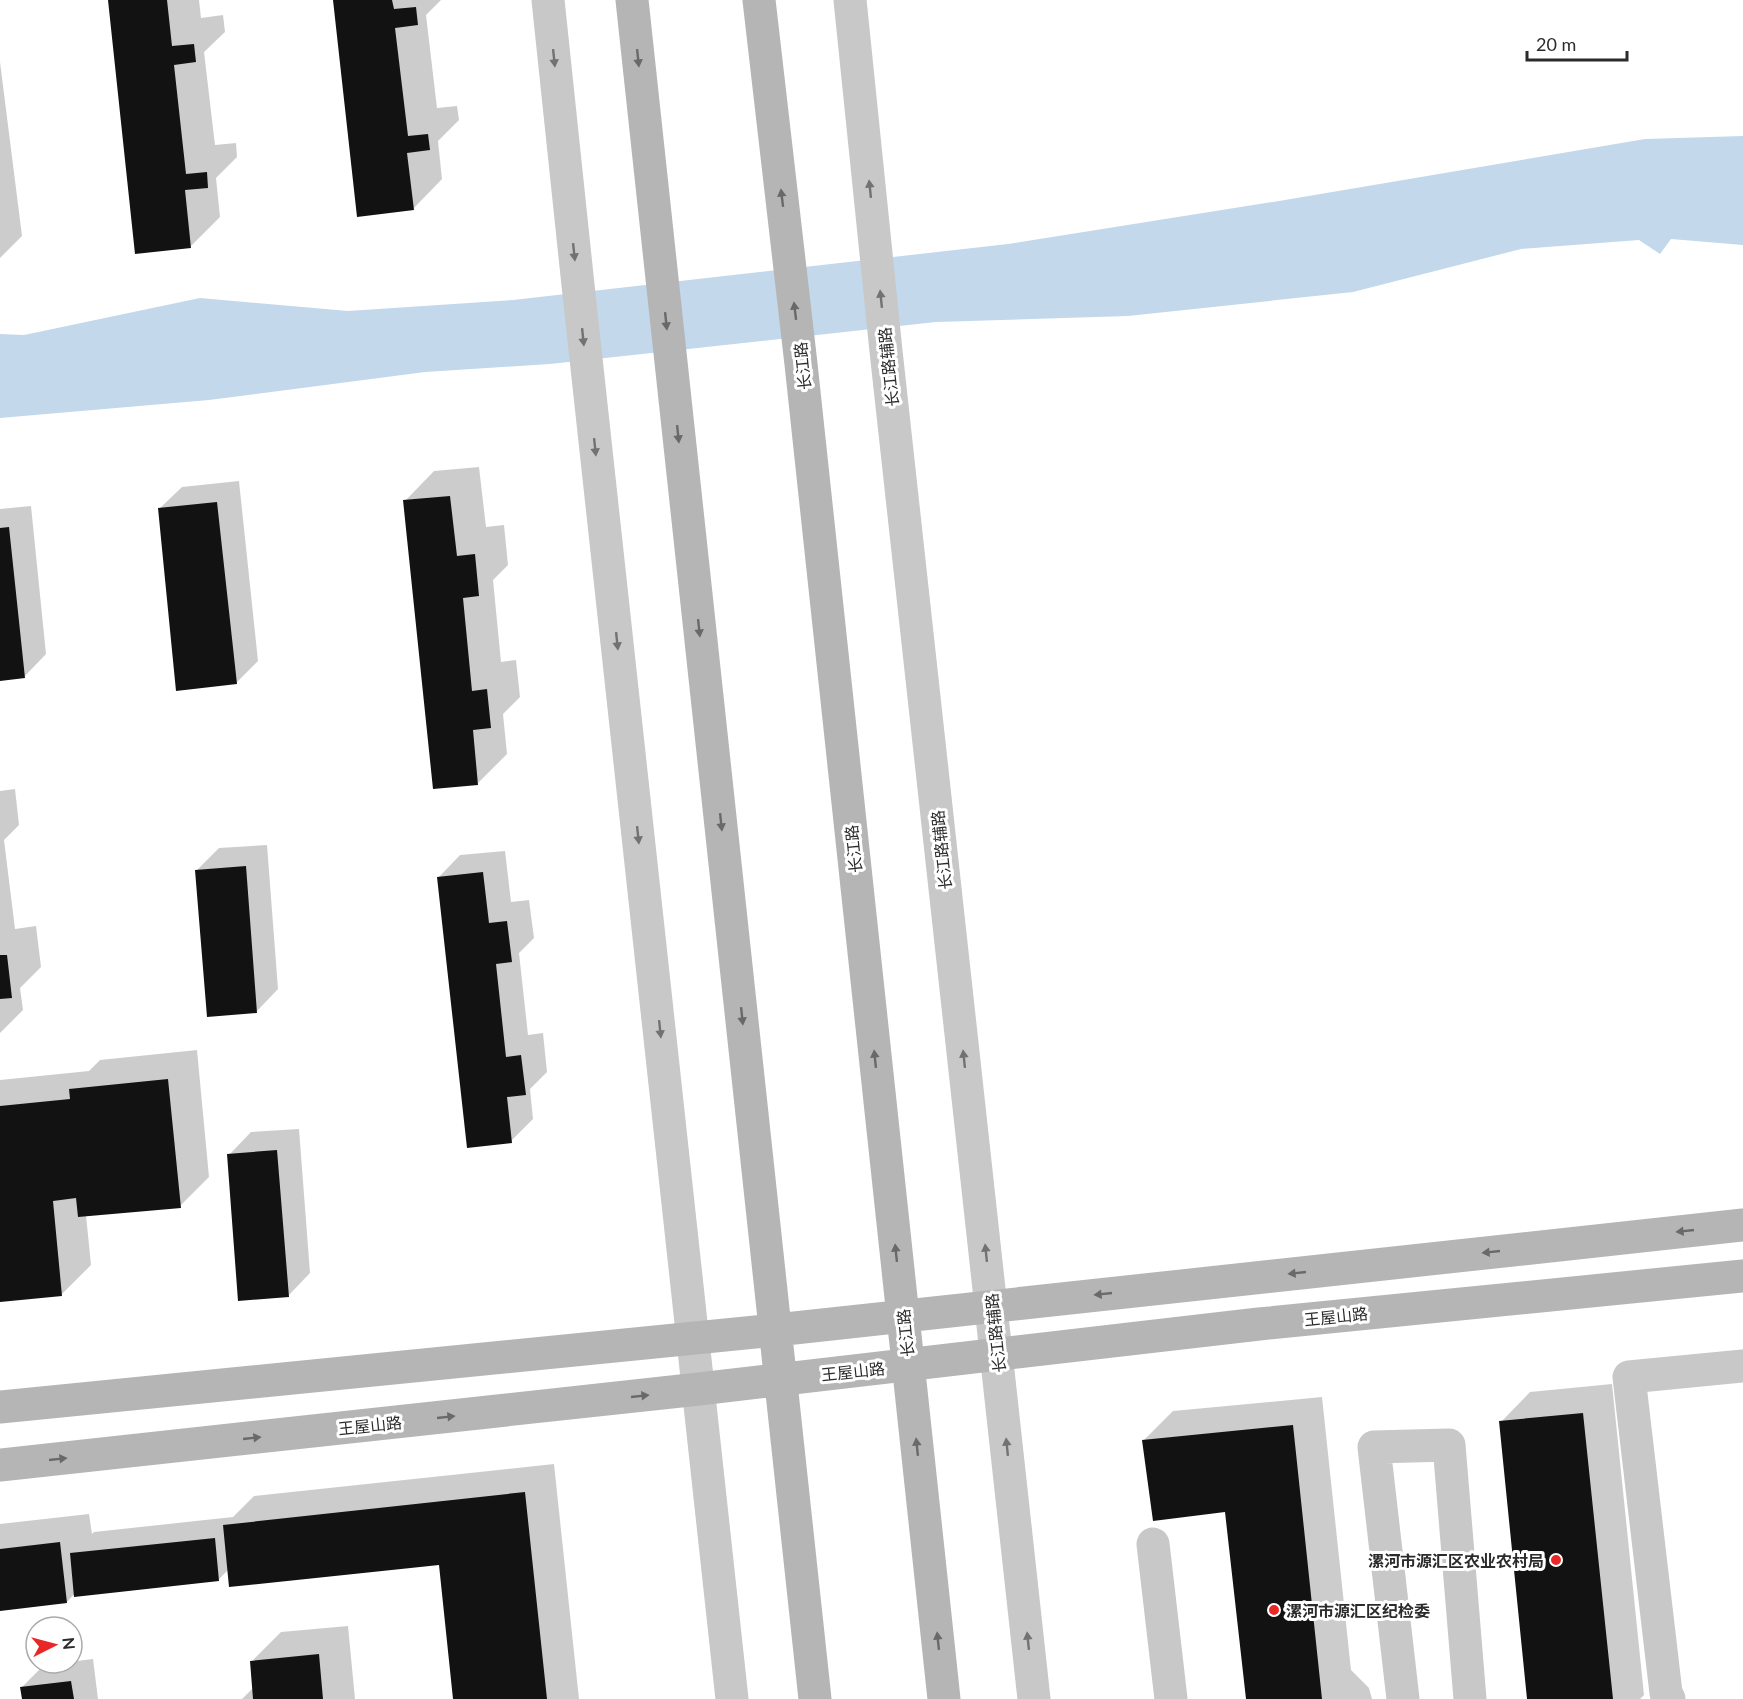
<svg xmlns="http://www.w3.org/2000/svg" width="1743" height="1699" font-family="Lato,'Noto Sans SC',sans-serif">
<style>
.water{fill:#c3d8eb}
.shadow{fill:#0003}
.building{fill:#121212}
.lines{fill:none;stroke-linecap:round;stroke-linejoin:round}
.street{stroke:#c8c8c8;stroke-width:33}
.secondary{stroke:#b5b5b5;stroke-width:33}
.oneway{fill:#727272}
.oneway2{fill:#696969}
.poi-dot{fill:#e92727;stroke:#fff;stroke-width:2}
.labels{text-anchor:middle;dominant-baseline:central;stroke-width:6;stroke-linejoin:round;paint-order:stroke}
.street-label{font-size:16px;fill:#2b2b2b;stroke:#fff}
.poi-label{font-size:16px;font-weight:bold;fill:#2b2b2b;stroke:#fff;text-anchor:end}
</style>
<rect width="100%" height="100%" fill="#fff"/>
<path class="water" d="M1743 136V245L1671 239 1660 254 1639 240 1521 249 1353 292 1128 316 936 322 550 364 425 372 209 400 0 418V334L24 335 200 298 348 311 513 300 1008 244 1285 200 1645 139Z"/>
<path class="shadow" d="M109 0H199L201 18 223 15 225 32 204 52 215 145 236 143 237 157 216 178 220 217 191 246Z
M335 0H441L426 15 437 108 457 106 459 120 438 141 442 179 413 209Z
M0 62 22 236 0 258Z
M479 467 486 527 504 525 508 565 493 580 501 662 516 660 520 697 503 714 507 754 478 783 405 501 434 471Z
M239 481 258 661 236 683 159 509 182 487Z
M31 506 46 654 24 677 0 679V509Z
M15 789 19 825 4 840 15 929 36 926 41 967 20 988 23 1010 0 1033V791Z
M267 845 278 989 256 1012 197 870 219 848Z
M505 851 511 902 529 900 534 938 519 953 528 1035 543 1033 547 1072 530 1089 533 1119 511 1141 438 878 460 855Z
M197 1050 209 1177 180 1206 86 1215 91 1265 62 1294 0 1300V1080L89 1071 100 1060Z
M299 1129 310 1273 288 1296 229 1155 251 1132Z
M1612 1384 1644 1695 1640 1699H1528L1501 1422 1530 1392Z
M1322 1397 1351 1670 1369 1688 1372 1699H1247L1226 1510 1144 1440 1173 1411Z
M554 1464 579 1699H455L440 1563 229 1569 219 1579 75 1593 67 1602 0 1610V1524L89 1514 92 1534 94 1532 233 1517 254 1496Z
M348 1626 355 1699H242L254 1687 251 1662 281 1632Z
M93 1659 98 1699H23L22 1687 44 1665Z"/>
<path class="building" d="M108 0H167L172 46 194 44 196 62 174 65 186 174 207 172 208 188 185 190 191 248 135 254Z
M333 0H392L394 9 416 7 418 25 395 28 408 136 428 134 430 150 407 153 414 210 357 217Z
M450 496 457 556 475 554 479 596 463 598 472 691 487 689 491 728 473 730 478 785 433 789 403 500Z
M217 502 237 684 176 691 158 508Z
M9 527 25 678 0 681V528Z
M246 866 257 1013 207 1017 195 870Z
M483 872 489 923 507 921 512 962 496 964 506 1057 521 1055 526 1095 507 1097 512 1143 467 1148 437 877Z
M0 955H7L12 998 0 999Z
M168 1079 181 1208 78 1217 76 1198 53 1201 62 1296 0 1302V1106L70 1099 69 1089Z
M277 1150 289 1297 238 1301 227 1154Z
M1583 1413 1613 1699H1527L1499 1421Z
M1293 1425 1322 1699H1246L1225 1512 1153 1521 1142 1440Z
M525 1492 547 1699H453L439 1565 229 1587 223 1525Z
M215 1538 219 1581 74 1597 70 1553Z
M60 1542 67 1603 0 1611V1549Z
M319 1654 323 1699H253L250 1661Z
M71 1681 74 1699H22L20 1687Z"/>
<g class="lines">
<path class="street" d="M548 0 578 285 732 1699
M850 0 886 351 1034 1699
M1153 1544 1171 1699
M1403 1699 1374 1447 1449 1445 1470 1699
M1669 1699 1666 1693 1629 1377 1743 1366"/>
<path class="secondary" d="M632 0C693 566 757 1132 815 1699
M759 0 801 364 944 1699
M0 1407 776 1330 1743 1225
M0 1465 699 1389 1259 1324 1743 1276"/>
</g>
<defs><path id="oneway-solid" d="M-6-.8H1V-3.2L6.5 0L1 3.2V.8H-6Z" transform="scale(1.5)"/></defs>
<g class="oneway">
<use href="#oneway-solid" transform="translate(554 58) rotate(84)"/>
<use href="#oneway-solid" transform="translate(870 189) rotate(-96)"/>
<use href="#oneway-solid" transform="translate(574 252) rotate(84)"/>
<use href="#oneway-solid" transform="translate(881 299) rotate(-96)"/>
<use href="#oneway-solid" transform="translate(583 337) rotate(84)"/>
<use href="#oneway-solid" transform="translate(595 447) rotate(84)"/>
<use href="#oneway-solid" transform="translate(617 641) rotate(84)"/>
<use href="#oneway-solid" transform="translate(638 835) rotate(84)"/>
<use href="#oneway-solid" transform="translate(660 1029) rotate(84)"/>
<use href="#oneway-solid" transform="translate(964 1059) rotate(-96)"/>
<use href="#oneway-solid" transform="translate(986 1253) rotate(-96)"/>
<use href="#oneway-solid" transform="translate(1007 1447) rotate(-96)"/>
<use href="#oneway-solid" transform="translate(1028 1641) rotate(-96)"/>
</g>
<g class="oneway2">
<use href="#oneway-solid" transform="translate(638 58) rotate(84)"/>
<use href="#oneway-solid" transform="translate(782 198) rotate(-97)"/>
<use href="#oneway-solid" transform="translate(795 311) rotate(-97)"/>
<use href="#oneway-solid" transform="translate(666 321) rotate(84)"/>
<use href="#oneway-solid" transform="translate(678 434) rotate(84)"/>
<use href="#oneway-solid" transform="translate(699 628) rotate(84)"/>
<use href="#oneway-solid" transform="translate(721 822) rotate(84)"/>
<use href="#oneway-solid" transform="translate(742 1016) rotate(84)"/>
<use href="#oneway-solid" transform="translate(875 1059) rotate(-96)"/>
<use href="#oneway-solid" transform="translate(1685 1231) rotate(174)"/>
<use href="#oneway-solid" transform="translate(1491 1252) rotate(174)"/>
<use href="#oneway-solid" transform="translate(896 1253) rotate(-96)"/>
<use href="#oneway-solid" transform="translate(1297 1273) rotate(174)"/>
<use href="#oneway-solid" transform="translate(1103 1294) rotate(174)"/>
<use href="#oneway-solid" transform="translate(640 1396) rotate(-6)"/>
<use href="#oneway-solid" transform="translate(446 1417) rotate(-6)"/>
<use href="#oneway-solid" transform="translate(252 1438) rotate(-6)"/>
<use href="#oneway-solid" transform="translate(917 1447) rotate(-96)"/>
<use href="#oneway-solid" transform="translate(58 1459) rotate(-6)"/>
<use href="#oneway-solid" transform="translate(938 1641) rotate(-96)"/>
</g>
<g class="poi-dot">
<circle cx="1556" cy="1560" r="6"/>
<circle cx="1274" cy="1610" r="6"/>
</g>
<g class="labels">
<g class="street-label">
<text transform="translate(802 366) rotate(-96)">长江路</text>
<text transform="translate(888 367) rotate(-96)">长江路辅路</text>
<text transform="translate(853 849) rotate(-96)">长江路</text>
<text transform="translate(941 850) rotate(-96)">长江路辅路</text>
<text transform="translate(1336 1316) rotate(-6)">王屋山路</text>
<text transform="translate(905 1333) rotate(-96)">长江路</text>
<text transform="translate(995 1333) rotate(-96)">长江路辅路</text>
<text transform="translate(853 1371) rotate(-6)">王屋山路</text>
<text transform="translate(370 1425) rotate(-6)">王屋山路</text>
</g>
<g class="poi-label">
<text x="1544" y="1560">漯河市源汇区农业农村局</text>
<text x="1286" y="1610" text-anchor="start">漯河市源汇区纪检委</text>
</g>
</g>
<g transform="translate(54 1645) rotate(84)"><circle r="28" fill="#ffffff" stroke="#aaaaaa" stroke-width="1.5"/>
<path d="M0-4.5L10 22L0 15L-10 22Z" fill="#e92727"/>
<text y="-9" font-size="16" font-weight="bold" text-anchor="middle" fill="#2b2b2b">N</text>
</g>
<path d="M1527 51v9h100v-9" fill="none" stroke="#2b2b2b" stroke-width="3"/>
<text x="1536" y="51" font-size="18" fill="#2b2b2b" stroke="#ffffff" stroke-width="4.5" paint-order="stroke">20 m</text>
</svg>
